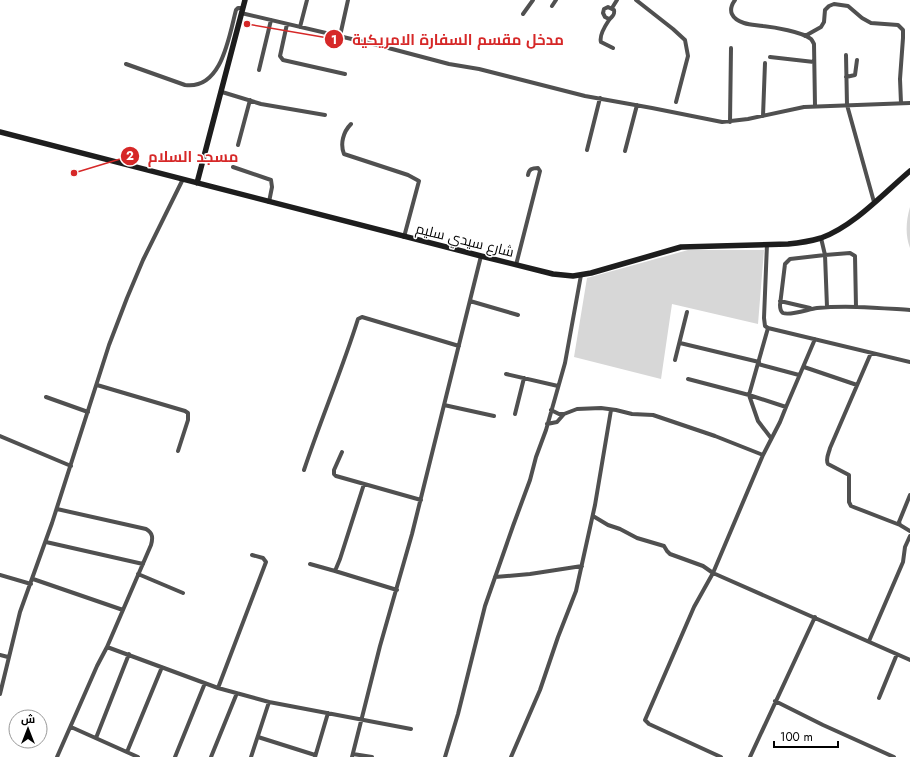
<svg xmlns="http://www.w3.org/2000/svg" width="910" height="757" font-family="Jost,Cairo,sans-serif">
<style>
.green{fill:#d7d7d7}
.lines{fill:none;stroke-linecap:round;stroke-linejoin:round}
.street{stroke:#505050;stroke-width:4}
.secondary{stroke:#1d1d1d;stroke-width:5.5}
.labels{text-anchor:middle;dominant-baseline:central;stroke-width:3;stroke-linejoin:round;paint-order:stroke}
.street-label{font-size:14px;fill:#000;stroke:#fff}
.leader{fill:none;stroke:#d62828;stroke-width:1.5}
.callout-dot{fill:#d62828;stroke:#fff;stroke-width:1.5}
.mark-label{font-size:12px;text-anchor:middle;font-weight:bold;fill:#fff}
.callout-label{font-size:15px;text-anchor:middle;font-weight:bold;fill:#d62828;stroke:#fff;stroke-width:3;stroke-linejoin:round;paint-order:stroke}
</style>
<rect width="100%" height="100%" fill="#fff"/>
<path class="green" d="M910 207V248C905 235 906 221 910 207Z
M688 250H764L758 324 672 304 661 379 574 357 587 278Z"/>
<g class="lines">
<path class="street" d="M636 0 673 29 685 40 688 56 676 102
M735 0C727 11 732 19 744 23 750 25 757 25 763 26 773 27 803 32 811 39 812 40 813 42 814 44L815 106
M552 6 556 0
M612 8 617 0
M241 13 377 45 449 64 479 69 585 96 652 108 722 122 748 119 804 107 910 103
M523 14 533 0
M609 19 605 17 603 13 604 9 608 7 614 10C615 16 612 16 609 20 605 26 599 36 601 42L613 48
M287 24 280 56 283 60 345 74
M300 27 307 0
M340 36 348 0
M805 36 821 27 824 22 825 10 829 6 834 4 848 6 862 18 871 23 898 25 903 30V38L900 79 901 103
M846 55 847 105 874 202
M770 57 814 62
M126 64 185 85C222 90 229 36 236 10L238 8H243
M259 70 271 20
M846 77 855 75 857 60
M222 92 261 104 325 115
M763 116 765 63
M730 122 731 48
M351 124C343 132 340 144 344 154L408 175 419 181 404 237
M238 145 250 100
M587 150 600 98
M625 151 637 105
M233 167 271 180 272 187 269 202
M821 238 825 255 827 307
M767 244 764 318 765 326 768 328 910 362
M516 265 540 171 538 168C532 168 529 169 528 175
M470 301 518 315
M780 301 810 308
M856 307 855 256 850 253 825 255 790 259 785 264 780 305C780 308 780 311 783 313 790 316 809 309 817 308 848 305 879 308 910 310
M768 328 749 395 786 407 815 339
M680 343 759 362
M871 353 830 448C829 453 825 459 828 464L849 475V502L851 506 900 525
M675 360 687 312
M758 364 799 375
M804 367 857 385
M506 374 558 386
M688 379 749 395 758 421 771 438
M97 385 185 411 188 413V420L178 451
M46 397 88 412
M444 405 494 416
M551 410 559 414H564L577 409 601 408 616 410 632 414 653 415 715 436 763 455
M515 414 524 378
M547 424 557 422 564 414
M0 436 71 466
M342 452 334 470V474L336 476 421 500
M304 470C321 419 342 370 358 319L362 317 459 346
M910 495 899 522 900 525 910 531
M57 509 146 529C153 533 153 538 151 545L107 647
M593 516 608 525 620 529 637 538 664 546 667 551 670 554 703 566 713 573 763 455 780 422 786 407
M46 542 143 564
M310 564 335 571 340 559 364 484
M335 571 397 590
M138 574 183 593
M0 575 31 584
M495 577 530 574 582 566
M33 579 123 610
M869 641 903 562 905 547 910 536
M0 655 8 657
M218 688 266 562 263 558 252 555
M0 694 20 612 52 523 109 345 127 298 143 260 183 179
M879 698 897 654
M775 701 823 725 894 757
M71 727 138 757
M258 737 315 755
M96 738 129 654
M127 752 162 667
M353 754 372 757
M57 757 97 666 107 647 218 688 269 702 411 729
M175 757 205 683
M211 757 237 693
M251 757 269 702
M315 757 328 713
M352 757 380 646 412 534 481 256
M445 757 458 714 485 606 513 526 530 480 536 457 546 430 565 363 581 275
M511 757 540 690 558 637 576 591 595 505 611 410
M721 757 649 724 645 720 694 607 713 573 910 660
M750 757 815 617"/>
<path class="secondary" d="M0 132 481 256 553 274 573 276 591 273 681 247 788 244C799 243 811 241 821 238 854 226 884 193 910 171
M197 183 245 0"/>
</g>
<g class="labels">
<g class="street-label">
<text transform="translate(465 240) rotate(14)">شارع سيدي سليم</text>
</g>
</g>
<path class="leader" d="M247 24L334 39M74 173L130 156"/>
<g class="callout-dot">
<circle cx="247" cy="24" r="4"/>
<circle cx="74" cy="173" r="4"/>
<circle cx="334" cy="39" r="10"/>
<circle cx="130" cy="156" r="10"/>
</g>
<g class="mark-label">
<text x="334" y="44">1</text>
<text x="130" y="160">2</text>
</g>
<g class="callout-label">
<text x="458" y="45">مدخل مقسم السفارة الامريكية</text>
<text x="193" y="162">مسجد السلام</text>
</g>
<g transform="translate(28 729)"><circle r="19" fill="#ffffff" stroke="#999999"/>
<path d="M0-3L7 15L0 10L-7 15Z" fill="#000000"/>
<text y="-6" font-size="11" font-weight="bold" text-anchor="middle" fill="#000000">ش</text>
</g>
<path d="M774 741v6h64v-6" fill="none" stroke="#000000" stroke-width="2"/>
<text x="780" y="741" font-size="12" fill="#000000" stroke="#ffffff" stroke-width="3" paint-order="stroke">100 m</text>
</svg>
